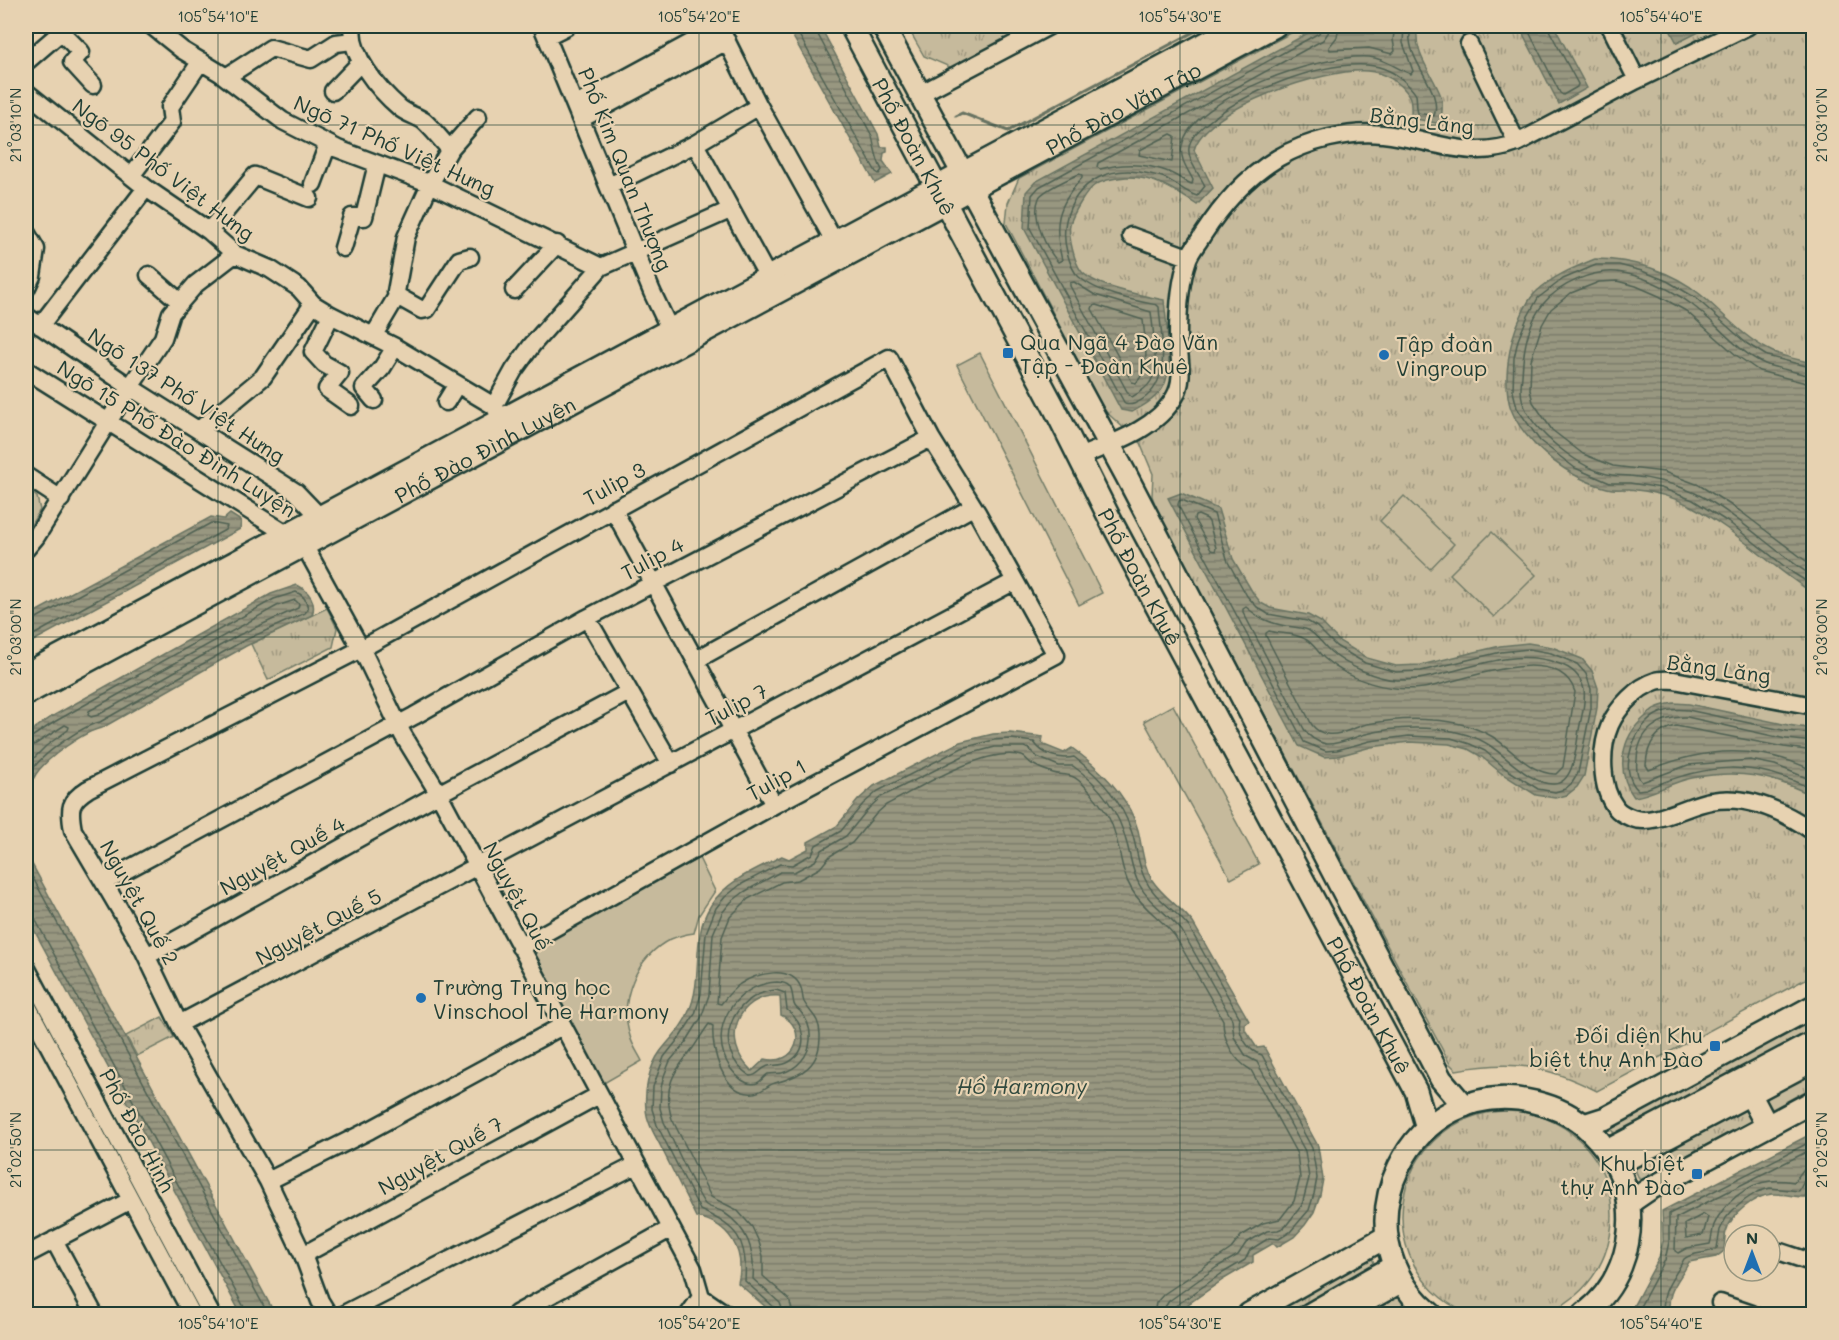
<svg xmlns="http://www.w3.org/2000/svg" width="1839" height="1340" font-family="Mali,sans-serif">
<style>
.grass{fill:url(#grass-tufts);stroke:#727c68;stroke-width:1.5}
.park{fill:#c6ba9c;stroke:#727c68;stroke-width:1.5}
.water{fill:url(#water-rules);stroke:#687362;stroke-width:1.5;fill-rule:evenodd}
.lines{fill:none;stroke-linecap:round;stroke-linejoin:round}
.shore{stroke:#4f6152;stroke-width:1.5}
.stream{stroke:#687362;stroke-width:3}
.minor-casing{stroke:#1f3d34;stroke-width:21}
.major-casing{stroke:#1f3d34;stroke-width:26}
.minor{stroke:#e7d2b1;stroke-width:16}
.major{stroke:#e7d2b1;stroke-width:21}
.ticks{fill:none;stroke:#1f3d34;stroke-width:1.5;stroke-opacity:0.45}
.poi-dot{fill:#1f6fb2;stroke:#e7d2b1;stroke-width:2}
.labels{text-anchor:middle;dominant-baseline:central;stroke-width:4.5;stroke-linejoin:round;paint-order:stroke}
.street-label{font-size:21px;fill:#1f3d34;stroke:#e7d2b1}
.poi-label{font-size:21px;fill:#1f3d34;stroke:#e7d2b1;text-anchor:start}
.water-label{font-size:22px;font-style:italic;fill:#314a3f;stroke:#e7d2b1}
.neatline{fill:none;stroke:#1f3d34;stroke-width:2}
.ticks-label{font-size:15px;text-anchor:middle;fill:#1f3d34}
</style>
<defs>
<pattern id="grass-tufts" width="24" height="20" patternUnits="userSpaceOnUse" patternTransform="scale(1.5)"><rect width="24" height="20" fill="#c6ba9c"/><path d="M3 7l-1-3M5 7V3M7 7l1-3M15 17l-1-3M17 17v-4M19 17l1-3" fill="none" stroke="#a09880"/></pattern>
<pattern id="water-rules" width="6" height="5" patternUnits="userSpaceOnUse" patternTransform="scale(1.5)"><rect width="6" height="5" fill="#989780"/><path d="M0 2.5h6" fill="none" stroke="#7b7c6a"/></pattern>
</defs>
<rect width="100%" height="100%" fill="#e7d2b1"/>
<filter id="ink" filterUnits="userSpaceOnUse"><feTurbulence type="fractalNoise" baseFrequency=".0167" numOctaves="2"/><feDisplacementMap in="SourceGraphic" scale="12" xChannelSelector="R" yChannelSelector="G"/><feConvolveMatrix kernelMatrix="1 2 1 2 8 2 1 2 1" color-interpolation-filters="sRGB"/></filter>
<g filter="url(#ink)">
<path class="grass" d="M907 26H1032L952 68 924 56Z
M1304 26H1813V975L1597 1091C1545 1065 1514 1060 1456 1070L1450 1064 1159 515 1152 496 1153 474 1140 443 1103 409 1006 223 1008 203 1019 178Z
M327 608 337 628 333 647 268 680 251 644Z
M1813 1015V1032L1617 1138 1608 1125Z
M162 1017 174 1037 137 1056 126 1036Z
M1813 1070V1087L1640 1181 1634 1167Z
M1402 1216a105 105 0 1 1 210 0a105 105 0 1 1-210 0Z
M1366 1257 1372 1258 1374 1263 1372 1268 1285 1314H1261Z
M1396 1295 1403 1299 1402 1308 1388 1314H1362Z"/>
<path class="park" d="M980 353 1102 593 1079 605 957 365Z
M26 489 37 497 40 510 26 533Z
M1404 496 1454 544 1430 569 1380 521Z
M1492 532 1536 575 1494 617 1450 574Z
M1173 705 1259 864 1231 879 1144 721Z
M699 858 715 891 699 915 694 933C687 934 678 936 671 939 637 956 618 999 630 1036 632 1045 638 1053 642 1061L604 1083 537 966C533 954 536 947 546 939Z"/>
<path class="water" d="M787 26H820L878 134 881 147H887V152L884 153 883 161 892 174 875 183Z
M1321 26H1417C1414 56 1431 70 1441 96 1444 104 1441 116 1441 124L1411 118C1411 112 1412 101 1409 96 1402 82 1382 72 1367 71 1326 68 1205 107 1194 150L1213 188 1197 205C1175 190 1154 176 1126 177 1116 178 1103 180 1095 185 1086 191 1073 214 1070 224 1068 235 1074 263 1082 272 1096 287 1144 296 1164 300 1166 323 1175 370 1162 389 1154 400 1143 406 1132 412L1121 410 1024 228 1026 192 1035 182Z
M1519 26H1554L1587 88 1559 104Z
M1668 26H1704L1705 29 1677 43Z
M1595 259C1632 259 1672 271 1701 295 1724 314 1743 337 1769 350 1782 357 1800 360 1813 363V593C1771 567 1735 529 1691 506 1672 496 1650 491 1629 489 1622 489 1614 490 1607 488 1595 485 1583 480 1573 474 1549 460 1521 436 1511 409 1503 386 1508 350 1516 328 1521 317 1526 301 1536 292 1553 276 1573 268 1595 259Z
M1181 493 1218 509 1233 559 1253 593 1261 603 1270 608 1308 615 1321 622 1339 641 1367 658 1396 666 1421 665 1500 646 1528 643 1552 647 1582 659 1592 671 1598 688 1597 708 1584 776 1577 787 1567 795 1555 798 1536 795 1501 773 1482 757 1468 749 1449 744 1409 742 1371 747 1338 756 1324 757 1299 746 1168 498Z
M230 514 241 521 240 529 26 645V617L211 517 224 519Z
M297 585C309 591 317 602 312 615L246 646 102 728C84 731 46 759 36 774 31 782 29 793 26 801V736L28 733 53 716 271 594Z
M1674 703 1689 704 1788 725 1813 729V796C1771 775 1739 769 1692 778 1671 782 1655 794 1634 797 1615 771 1621 737 1645 717 1648 714 1652 709 1656 708 1661 705 1668 704 1674 703Z
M1010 733 1043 737 1042 742 1044 745 1064 753 1072 748C1101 769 1128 795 1138 830 1142 847 1143 865 1152 880 1163 897 1181 907 1193 923L1249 1021 1245 1024V1030L1257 1048 1264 1047 1318 1146 1323 1179 1320 1195 1314 1212 1305 1225 1294 1237 1277 1247 1274 1244H1272L1253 1255V1262L1224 1279 1174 1314H774L738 1283C746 1250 729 1223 696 1217 685 1195 674 1173 663 1151 657 1138 647 1124 646 1109 644 1091 649 1067 660 1052 670 1039 683 1027 689 1011 704 977 690 937 711 905 727 880 757 869 782 856L789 859 808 849V842L837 826 858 800 874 786 960 742 993 734ZM780 996 781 1015C810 1029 796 1067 765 1059L752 1071C720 1043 736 993 780 996Z
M26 851V853L275 1314H241L26 915Z
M1813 1133V1176L1805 1197C1794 1197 1783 1193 1772 1194 1754 1196 1731 1214 1726 1232 1724 1238 1725 1245 1724 1251L1716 1257 1689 1262C1680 1280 1665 1292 1670 1314H1629L1659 1258 1663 1241 1662 1211Z"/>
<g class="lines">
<path class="shore" d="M794 26 876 172 879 174 882 170C876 160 875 148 872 136L816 31 815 26
M1322 26 1319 33 1039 187 1032 195 1030 228 1125 404C1132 406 1137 403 1143 399 1172 380 1161 337 1159 307L1157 305C1132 300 1099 294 1079 277 1073 272 1069 260 1067 252 1056 211 1084 170 1129 171 1141 172 1154 174 1165 178 1176 183 1186 193 1197 196L1205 186C1200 175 1187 160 1189 148 1190 137 1199 130 1207 123 1245 92 1317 62 1367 65 1382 66 1397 73 1407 84 1410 87 1414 91 1416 95 1417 100 1416 107 1418 113L1434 116C1443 92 1412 66 1410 40 1409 35 1411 30 1411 26
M1330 26 1328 33 1323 40 1098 163 1097 167 1100 169C1122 163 1144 163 1166 171 1175 174 1183 181 1192 184L1193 180C1188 170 1179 158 1182 146 1191 97 1324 53 1369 57 1387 59 1396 69 1411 74L1413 71 1403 43 1404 26
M1339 26 1337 37 1329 47 1330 50 1369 48 1392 54 1395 51 1393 40 1395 26
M1526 26 1560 93 1563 95 1577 87 1578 84 1549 30V26
M1171 134 1175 136 1172 162 1139 155 1140 150Z
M1079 174 1082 175V178C1057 206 1053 224 1062 260L1058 262C1046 249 1031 217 1039 198 1042 190 1071 178 1079 174Z
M1070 283 1074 282 1095 295 1151 312C1153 329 1159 366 1151 381 1147 388 1139 393 1132 397L1129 395 1070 286Z
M1096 305 1143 320C1145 340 1151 368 1136 383L1132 382 1092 309 1093 306Z
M1814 368 1767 356 1746 343 1696 298 1667 281 1642 271 1619 265H1596L1563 279 1538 298 1527 318 1518 340 1514 358 1513 391 1517 408 1540 441 1575 468 1610 483H1630L1661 488 1693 500 1731 524 1793 573 1814 586
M1814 376C1805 375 1796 372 1787 370 1780 368 1772 367 1765 364 1736 351 1717 323 1691 304 1671 289 1642 275 1617 272 1592 270 1560 284 1544 303 1527 323 1523 351 1522 376 1521 385 1520 393 1523 403 1533 432 1581 470 1612 475 1618 476 1624 475 1630 476 1652 478 1675 484 1695 493 1739 514 1773 552 1814 577
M1814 385 1759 371 1736 355 1686 311 1659 296 1636 286 1617 281 1599 282 1571 293 1551 309 1542 325 1531 360 1530 390 1533 402 1552 430 1583 454 1613 466 1664 472 1699 485 1740 511 1814 567
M1182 500 1214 514 1228 562 1247 596 1257 607 1268 614 1307 621 1317 627 1336 646 1365 663 1396 672 1421 671 1501 652 1529 649 1551 653 1577 664 1586 674 1591 689V708L1578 773 1572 783 1565 789 1555 792 1538 789 1505 768 1485 751 1470 744 1451 738 1409 736 1370 741 1337 750 1326 751 1304 742 1178 505 1179 501Z
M1198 515 1207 519 1209 522 1216 548 1215 551 1211 550 1194 519 1195 516Z
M295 600 299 604 298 608 239 635 98 715 91 717 88 715 89 711 277 606Z
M1246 607C1259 618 1269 623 1286 626 1293 627 1301 627 1308 630 1317 635 1323 645 1331 652 1346 665 1376 679 1397 680 1405 680 1416 680 1424 678 1468 670 1512 647 1557 663 1570 667 1581 675 1584 690 1586 703 1581 718 1579 730 1576 745 1575 783 1554 784 1533 786 1506 756 1489 745 1474 735 1456 731 1438 729 1415 727 1388 728 1366 734 1354 737 1339 745 1326 744 1317 742 1309 737 1304 729L1243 612V609Z
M26 622 31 621 211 523 227 526 225 530 26 639
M1269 631C1280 634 1296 633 1305 639 1313 643 1318 652 1324 658 1350 681 1389 692 1423 688 1459 683 1558 639 1575 692L1563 767 1556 774C1532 775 1512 749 1493 737 1474 726 1454 721 1432 720 1411 718 1388 720 1367 724 1355 727 1340 736 1327 734 1321 733 1316 730 1312 725L1266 636V633Z
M1814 734 1787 731 1688 710C1678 709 1669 709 1660 713 1635 723 1616 770 1638 790L1646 789C1708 763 1752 759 1814 790
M26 739 30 738 56 721 274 599 296 592C304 595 307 601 308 609L305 613 243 641 100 722C82 726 40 755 31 772 28 775 27 781 26 785
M1814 742 1786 739 1687 717C1659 716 1638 731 1637 760 1636 768 1637 777 1642 782L1688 765 1750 760 1775 765 1814 781
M26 747 34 745 65 725 69 727 68 730 46 746 26 766
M1814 751 1784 747 1676 726C1656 730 1647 745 1646 765L1649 770C1705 747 1759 744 1814 771
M26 865 268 1314
M26 913 34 917 245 1309 246 1314
M777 982C794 983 791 991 794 1004 795 1008 797 1008 800 1011 807 1019 811 1029 810 1040 809 1056 797 1069 782 1073 778 1074 772 1073 768 1074 764 1076 762 1081 757 1083 746 1087 737 1077 731 1069 705 1031 734 984 777 982Z
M776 990 785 993 787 1010C804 1023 811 1049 789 1062 781 1067 772 1064 766 1067 759 1070 758 1076 750 1076 709 1049 731 994 776 990Z
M1814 1148 1676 1218 1675 1251 1678 1253 1687 1248 1710 1244C1712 1238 1712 1231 1714 1225 1723 1204 1747 1183 1771 1181 1778 1180 1787 1181 1794 1182L1803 1170 1814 1167
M1704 1214 1708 1217 1703 1235 1686 1238 1685 1224Z
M777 1314 775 1308 745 1281C748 1239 737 1227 700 1210L657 1125 652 1109 653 1087 664 1057 680 1037 695 1014 701 994 706 933 716 908 725 897 740 885 780 864 792 865 812 854 816 845 841 831 863 804 878 791 962 748 994 740 1011 739 1034 742C1042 755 1060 760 1074 757 1099 776 1121 799 1131 830 1137 846 1137 863 1145 879 1154 899 1175 909 1189 927L1240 1018C1237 1033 1247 1051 1262 1055L1312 1148 1317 1178 1314 1194 1309 1210 1290 1232 1279 1239 1269 1238 1250 1250 1245 1260 1221 1274 1174 1307 1171 1314
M784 1314 780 1303 753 1279C755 1251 748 1228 723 1212 718 1209 710 1208 706 1205 699 1200 670 1134 664 1122L660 1108 661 1088 664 1076 670 1061 686 1042 701 1018 709 995 713 934 722 913 731 902 744 892 780 872H794L815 861 822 850 846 836 869 808 881 797 965 755 995 747H1024L1029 749 1037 757 1059 766H1073C1100 785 1119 812 1127 844 1131 858 1132 871 1139 884 1149 904 1169 914 1182 931L1232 1019 1234 1037 1246 1056 1257 1062 1305 1151 1309 1178 1302 1205 1285 1227 1278 1230 1267 1231 1246 1243 1238 1255 1217 1267 1169 1301 1165 1307 1163 1314
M793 1314 789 1299 763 1276V1256L759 1242 752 1227 737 1210 711 1197 672 1119C662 1087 674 1072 693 1048 698 1041 703 1032 709 1024L713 1026C711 1050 723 1096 754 1093 763 1092 767 1085 775 1083 801 1076 821 1066 820 1034 819 1016 811 1015 804 1002 802 998 803 993 801 988 792 964 757 973 740 984 733 989 727 996 721 1004L717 1003 722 937 730 917 748 899 782 882 798 880 820 868 830 856 852 843 876 814 886 805C917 789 987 745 1022 756 1026 757 1028 762 1032 764 1039 768 1046 771 1053 773 1059 775 1066 774 1071 776 1082 779 1102 806 1108 816 1121 839 1118 867 1132 890 1143 909 1162 919 1175 936L1223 1020C1223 1040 1233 1060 1251 1070L1297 1154 1300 1178 1294 1201 1280 1219 1263 1223 1241 1236 1231 1249 1164 1294 1156 1303 1154 1314
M1636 1314 1665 1260 1669 1242V1214L1814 1140
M1664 1314C1660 1290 1674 1279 1684 1259 1693 1251 1707 1255 1717 1248L1720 1230 1726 1218 1733 1210 1745 1200 1757 1192 1770 1188 1799 1191 1806 1177 1814 1175"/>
<path class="stream" d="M956 116 962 113 1008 131 1205 26
M1009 182 1301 26"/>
<defs>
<path id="minor" d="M58 26 61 32 81 52 72 62 93 85
M152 26 182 50 220 73 283 121 338 149 426 182 601 267
M353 26C348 54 379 90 400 108 407 114 417 116 424 121 433 129 441 140 450 149L478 117
M542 26 652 292 670 330
M719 26 759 106 834 241
M1610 26 1637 80
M547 36 567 26
M1469 44 1517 143
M26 62 61 32
M226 77 271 48 311 59 336 43 352 41
M333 91 361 62
M26 92 146 188 209 231 235 254 270 269 299 288 313 304 331 315 395 347 494 406
M920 94 1049 26
M576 105 720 27
M581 119 727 41
M695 144 768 277
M131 176 172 122 170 107 201 61
M313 184 328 144
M609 186 695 144 759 106
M209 231 255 176 309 198
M26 232 36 249 32 276 26 289
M1131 236 1188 257
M343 248 352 217H364L377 164
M149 275 180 302
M514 290 557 244
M397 296 422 310 427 309 459 260 470 257
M331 315 313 352 324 364 340 373 327 389 351 406
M26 316 130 387 296 492 320 517
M40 326 146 188
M374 335 397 296 396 292 406 237 430 184 450 149
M26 370 304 545 365 656 403 735 439 794 693 1269 701 1297 726 1314
M374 400 364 388 382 368 395 347
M446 402 457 384
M500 416 494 406 514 370 532 345 601 267 730 210
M199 430 263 377 313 304
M1079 457C1112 443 1155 430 1174 398 1186 379 1178 356 1178 336 1178 311 1180 282 1188 259 1191 251 1198 243 1202 236 1223 204 1245 178 1278 158 1307 141 1349 130 1383 134 1431 139 1469 161 1517 143L1637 80 1748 26
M26 476 61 499
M613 509 774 805
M26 549 36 537 130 387 163 338 171 313 196 284 235 254
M587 618 671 764
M696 660 973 507
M1814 706 1674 680C1668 680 1661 679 1656 681 1637 687 1618 707 1610 725 1600 748 1600 788 1616 808 1619 812 1627 816 1632 818 1654 827 1688 804 1711 801 1748 794 1785 812 1814 832
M104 882 414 716 587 618 931 438
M147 956 429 799 629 692
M26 967 211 1314
M26 1003 192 1314
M179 1024 1015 581
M268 1181 370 1130 562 1026
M54 1240 94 1314
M1781 1252 1814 1263
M26 1255 131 1200
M303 1255 599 1095
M1720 1303 1752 1314
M328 1314 320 1301 303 1255 268 1181 183 1032 143 949 73 830C69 809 69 801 88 789L361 649 889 358 931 438 978 514 1056 655 774 805 520 947
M344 1314 636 1165
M516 1314 670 1229
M689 1314 701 1297"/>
<g id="major">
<path id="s1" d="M851 26 1055 409 1111 521 1416 1091 1427 1128"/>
<path d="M883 26 1126 475 1441 1079 1464 1106"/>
<path d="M26 674 1238 26"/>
<path id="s2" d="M26 694 1275 26"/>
<path d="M1750 1094 1767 1126"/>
<path d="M1584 1125 1606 1118 1814 1006"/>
<path d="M1607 1151 1814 1042"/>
<path d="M1616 1165 1814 1060"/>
<path d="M1629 1203 1648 1190 1814 1101"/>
<path d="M1249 1314 1386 1237"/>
<path d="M1310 1314 1394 1266"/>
<path d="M1342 1314 1402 1281"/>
<path d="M1431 1314C1332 1234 1410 1072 1534 1102 1555 1107 1575 1116 1590 1131 1610 1151 1626 1177 1629 1206 1633 1247 1618 1289 1584 1314"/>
</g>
</defs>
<use href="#minor" class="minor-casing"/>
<use href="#major" class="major-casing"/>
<use href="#minor" class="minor"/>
<use href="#major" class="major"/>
</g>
</g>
<path class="ticks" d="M218 26V1314M699 26V1314M1180 26V1314M1661 26V1314M26 125H1814M26 637H1814M26 1150H1814"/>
<g class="poi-dot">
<rect x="1002" y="347" width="12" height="12" rx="3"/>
<circle cx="1384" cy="355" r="6"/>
<circle cx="421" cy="998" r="6"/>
<rect x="1709" y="1040" width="12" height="12" rx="3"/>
<rect x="1691" y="1168" width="12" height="12" rx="3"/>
</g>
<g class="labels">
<g class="street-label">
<text stroke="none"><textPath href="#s2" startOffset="1244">Phố Đào Văn Tập</textPath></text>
<text transform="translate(1422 120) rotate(7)">Bằng Lăng</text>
<text transform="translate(395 145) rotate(24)">Ngõ 71 Phố Việt Hưng</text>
<text stroke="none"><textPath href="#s1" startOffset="136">Phố Đoàn Khuê</textPath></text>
<text transform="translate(164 169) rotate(37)">Ngõ 95 Phố Việt Hưng</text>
<text transform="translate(626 169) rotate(68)">Phố Kim Quan Thượng</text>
<text transform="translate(187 395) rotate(33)">Ngõ 137 Phố Việt Hưng</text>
<text transform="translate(177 438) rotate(32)">Ngõ 15 Phố Đào Đình Luyện</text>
<text stroke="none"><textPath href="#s2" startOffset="520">Phố Đào Đình Luyện</textPath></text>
<text transform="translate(614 483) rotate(-29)">Tulip 3</text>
<text transform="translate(652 558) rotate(-28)">Tulip 4</text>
<text stroke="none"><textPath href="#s1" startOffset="622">Phố Đoàn Khuê</textPath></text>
<text transform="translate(1719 668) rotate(8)">Bằng Lăng</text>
<text transform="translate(736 704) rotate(-28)">Tulip 7</text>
<text transform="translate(776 779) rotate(-29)">Tulip 1</text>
<text transform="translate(282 855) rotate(-29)">Nguyệt Quế 4</text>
<text transform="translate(518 896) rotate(62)">Nguyệt Quế</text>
<text transform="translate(140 902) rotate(61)">Nguyệt Quế 2</text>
<text transform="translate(318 926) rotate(-28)">Nguyệt Quế 5</text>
<text stroke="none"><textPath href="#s1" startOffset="1108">Phố Đoàn Khuê</textPath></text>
<text transform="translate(138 1130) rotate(62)">Phố Đào Hinh</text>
<text transform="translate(440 1155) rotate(-29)">Nguyệt Quế 7</text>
</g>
<g class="poi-label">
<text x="1020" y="341">Qua Ngã 4 Đào Văn<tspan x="1020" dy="24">Tập - Đoàn Khuê</tspan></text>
<text x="1396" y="343">Tập đoàn<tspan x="1396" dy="24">Vingroup</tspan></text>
<text x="433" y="986">Trường Trung học<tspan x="433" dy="24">Vinschool The Harmony</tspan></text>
<text x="1703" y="1034" text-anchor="end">Đối diện Khu<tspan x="1703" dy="24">biệt thự Anh Đào</tspan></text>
<text x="1685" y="1162" text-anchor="end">Khu biệt<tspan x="1685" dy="24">thự Anh Đào</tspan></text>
</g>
<g class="water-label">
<text x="1022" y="1085">Hồ Harmony</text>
</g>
</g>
<rect width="1839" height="1340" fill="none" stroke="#e7d2b1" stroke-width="66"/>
<g transform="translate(1752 1253)"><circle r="28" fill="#e7d2b1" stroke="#97967f" stroke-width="1.5"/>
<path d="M0-4.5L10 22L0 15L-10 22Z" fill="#1f6fb2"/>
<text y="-9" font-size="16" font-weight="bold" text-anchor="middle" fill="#1f3d34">N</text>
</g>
<rect x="33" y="33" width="1773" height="1274" class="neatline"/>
<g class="ticks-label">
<text x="218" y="22">105°54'10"E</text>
<text x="699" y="22">105°54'20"E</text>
<text x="1180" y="22">105°54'30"E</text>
<text x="1661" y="22">105°54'40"E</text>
<text transform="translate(16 125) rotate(-90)" y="5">21°03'10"N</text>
<text transform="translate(1822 125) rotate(-90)" y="5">21°03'10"N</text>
<text transform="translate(16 637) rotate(-90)" y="5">21°03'00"N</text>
<text transform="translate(1822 637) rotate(-90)" y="5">21°03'00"N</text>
<text transform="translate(16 1150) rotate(-90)" y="5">21°02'50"N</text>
<text transform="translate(1822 1150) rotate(-90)" y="5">21°02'50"N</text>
<text x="218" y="1329">105°54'10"E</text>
<text x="699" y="1329">105°54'20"E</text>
<text x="1180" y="1329">105°54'30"E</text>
<text x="1661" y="1329">105°54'40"E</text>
</g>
</svg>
